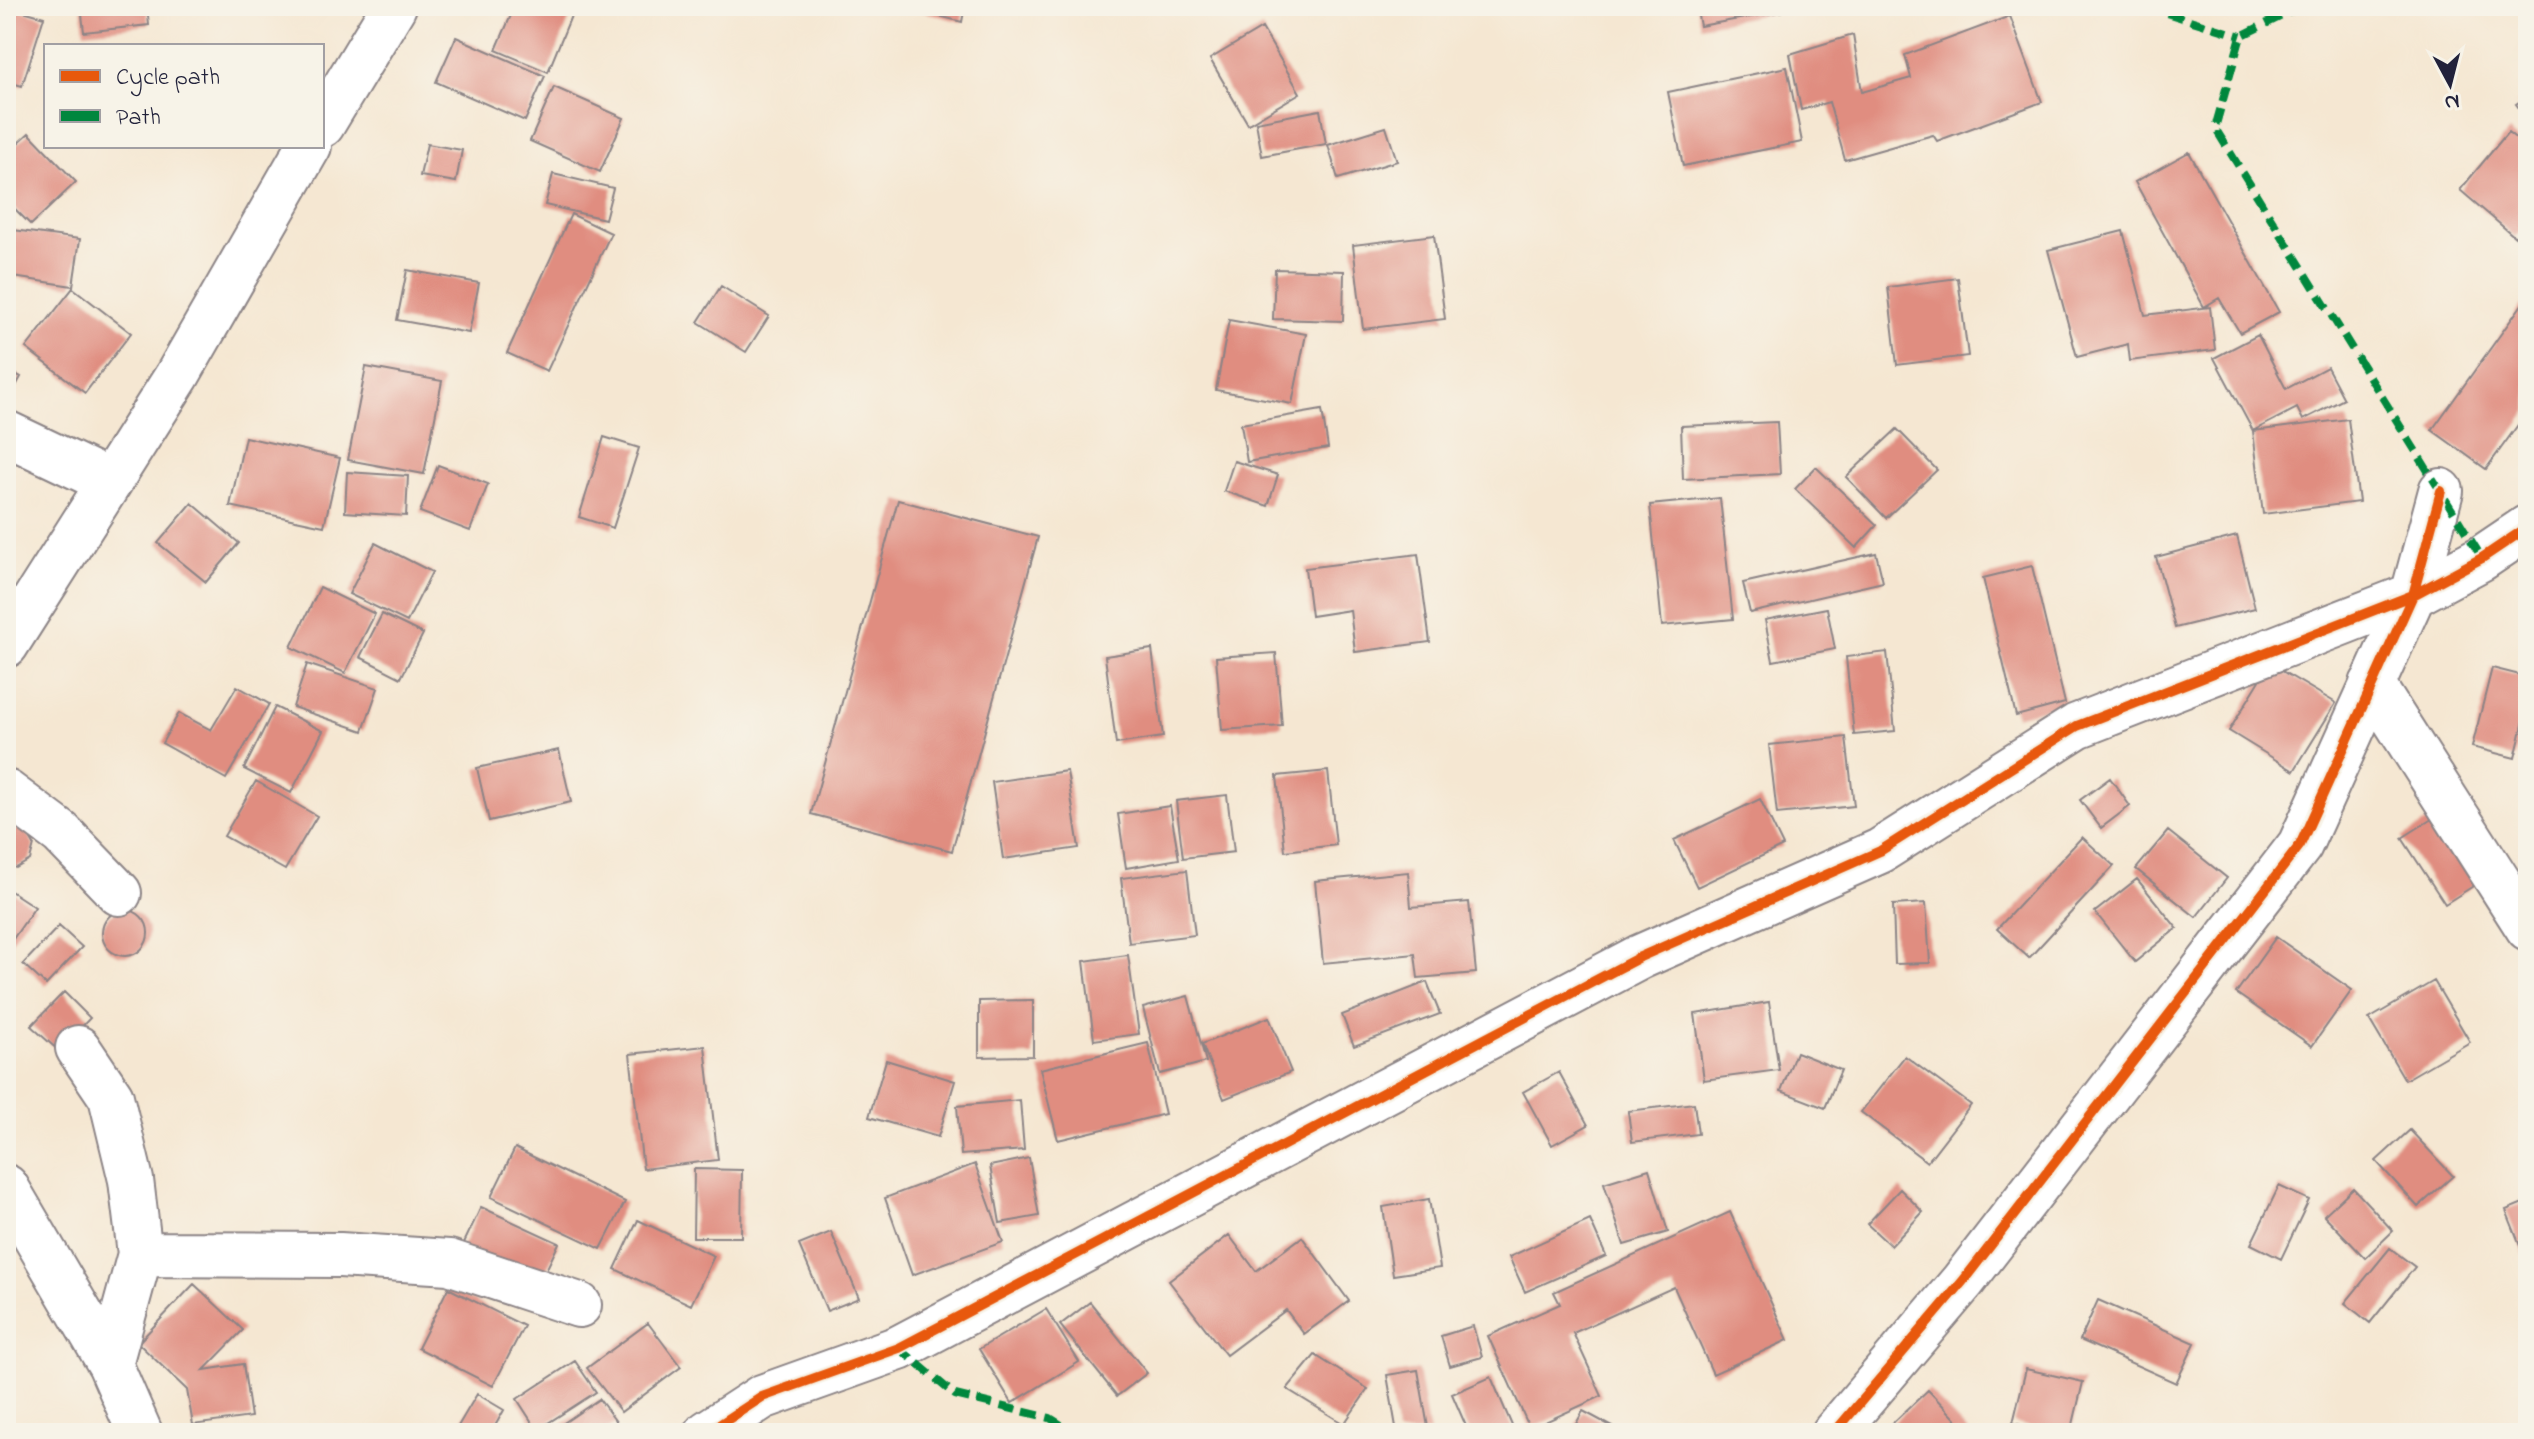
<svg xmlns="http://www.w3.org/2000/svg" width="2534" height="1439" font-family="'Indie Flower',sans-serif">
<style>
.building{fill:#e08d80}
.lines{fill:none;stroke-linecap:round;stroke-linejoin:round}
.minor-casing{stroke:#8c8486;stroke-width:48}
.minor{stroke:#fff;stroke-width:44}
.quiet{stroke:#00873e;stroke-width:8;stroke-dasharray:16 8;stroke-linecap:butt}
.cycleway-casing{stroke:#f7f3e8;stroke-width:15}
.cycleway{stroke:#e8590c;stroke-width:10}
</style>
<rect width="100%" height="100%" fill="#f7f3e8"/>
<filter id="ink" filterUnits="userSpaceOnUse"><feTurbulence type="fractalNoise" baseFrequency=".0125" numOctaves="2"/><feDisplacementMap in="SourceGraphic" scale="16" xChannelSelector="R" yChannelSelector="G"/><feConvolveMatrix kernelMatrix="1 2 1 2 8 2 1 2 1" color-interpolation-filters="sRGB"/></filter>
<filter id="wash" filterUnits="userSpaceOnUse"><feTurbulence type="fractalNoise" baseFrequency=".006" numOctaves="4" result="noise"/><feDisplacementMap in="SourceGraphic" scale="32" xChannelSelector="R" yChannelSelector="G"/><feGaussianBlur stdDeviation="1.8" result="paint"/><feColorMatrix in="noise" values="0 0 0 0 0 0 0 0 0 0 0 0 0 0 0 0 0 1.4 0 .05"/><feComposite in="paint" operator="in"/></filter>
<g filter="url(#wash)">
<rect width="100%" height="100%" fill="#f5e7d2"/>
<g id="blocks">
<path class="building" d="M6 6 44 17 22 86 6 81Z
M81 6H147L149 25 84 32Z
M515 6H575L548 72 496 50Z
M901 6H965L962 22Z
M1696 6H1794L1795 9 1700 26Z
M2010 16 2042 102 1937 141 1933 135 1845 160 1829 102 1801 110 1790 54 1853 35 1862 92 1911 78 1905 55Z
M1262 28 1300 93 1248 124 1210 59Z
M456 37 545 76 525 121 436 82Z
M1787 67 1802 142 1683 166 1668 92Z
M554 87 624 118 600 172 530 141Z
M2528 96V120L2516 104Z
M1320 110 1326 144 1262 156 1256 122Z
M1386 127 1397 161 1338 179 1328 145Z
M2508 132 2528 148V221L2515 237 2460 190Z
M29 133 76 182 31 225 6 200V154Z
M427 144 462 150 456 182 420 176Z
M2189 152 2279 312 2240 333 2219 298 2204 307 2135 182Z
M553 174 613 188 605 219 545 205Z
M571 214 611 233 547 371 507 353Z
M6 229 80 239 73 286 6 276Z
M2123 231 2145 315 2210 307 2215 350 2130 361 2128 344 2077 357 2048 250Z
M1434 235 1445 319 1363 329 1353 245Z
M1275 269 1344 271 1343 321 1273 319Z
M407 270 479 283 469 333 397 320Z
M1958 278 1968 356 1897 365 1888 287Z
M721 286 769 316 746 352 698 322Z
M73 288 131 333 85 393 26 348Z
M2528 296V411L2486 469 2432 430Z
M1229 320 1306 334 1292 404 1216 390Z
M2258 335 2286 389 2327 367 2344 399 2303 420 2297 408 2253 431 2214 358Z
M366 367 442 381 424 474 348 460Z
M6 369 21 377 6 404Z
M1322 410 1328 448 1247 462 1241 424Z
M2348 419 2359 502 2263 514 2253 431Z
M1777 422 1780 474 1683 479 1681 426Z
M1897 429 1937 470 1886 518 1846 477Z
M245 437 340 458 324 526 230 506Z
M604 437 639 448 613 528 579 517Z
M1234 461 1278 475 1268 506 1224 491Z
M438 465 488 484 470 531 420 512Z
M1816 467 1877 525 1856 548 1795 489Z
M347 472 408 476 406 516 345 512Z
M1720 498 1733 619 1662 626 1650 505Z
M898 500 1038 537 952 851 811 814Z
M192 503 239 543 206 582 158 543Z
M2237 536 2255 608 2175 628 2156 557Z
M375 543 432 572 407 622 349 594Z
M1876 553 1883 582 1750 613 1743 583Z
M1418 554 1430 642 1355 652 1350 610 1311 616 1305 568Z
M2032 566 2065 703 2016 716 1983 578Z
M320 587 375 614 345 673 291 647Z
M1827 608 1835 649 1773 661 1765 620Z
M382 614 423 634 401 678 360 657Z
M1152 649 1163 737 1116 744 1105 656Z
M1887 652 1895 731 1854 735 1846 657Z
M1276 653 1282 726 1222 730 1216 657Z
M307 664 378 688 363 731 293 707Z
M2270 664 2336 703 2294 771 2229 731Z
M2492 668 2528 677V704L2515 758 2472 747Z
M237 686 269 704 226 779 162 743 179 713 211 730Z
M275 707 323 731 291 793 244 769Z
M1846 737 1854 806 1777 814 1769 745Z
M559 750 571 802 489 821 477 768Z
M1067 771 1079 848 1003 859 992 782Z
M1328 771 1336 845 1285 851 1277 776Z
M2110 778 2130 806 2101 828 2080 800Z
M256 781 317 816 285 870 224 836Z
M1227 795 1234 852 1183 858 1176 801Z
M1760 799 1783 846 1697 887 1674 840Z
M1170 806 1179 859 1126 868 1118 814Z
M2435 817 2478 883 2445 904 2402 838Z
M11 828 26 831 34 845 30 860 16 868 6 865V831Z
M2168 831 2227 878 2196 917 2136 869Z
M2082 837 2114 866 2029 958 1997 929Z
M1187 870 1195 935 1129 943 1121 878Z
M1408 872 1411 907 1469 902 1476 973 1418 978 1415 954 1323 963 1315 881Z
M2137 879 2177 928 2135 962 2095 912Z
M6 888 35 907 6 949Z
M1926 903 1930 963 1895 964 1893 905Z
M102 933a23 23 0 1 1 46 0a23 23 0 1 1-46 0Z
M59 926 82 947 46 985 23 964Z
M2276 937 2352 990 2312 1046 2236 993Z
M1128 955 1139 1034 1094 1040 1084 961Z
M2434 981 2470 1042 2405 1080 2369 1019Z
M1427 982 1440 1014 1354 1046 1342 1015Z
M64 992 90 1018 59 1051 31 1026Z
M1188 996 1206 1062 1160 1074 1143 1008Z
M1033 1000V1056L979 1057V1001Z
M1769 1002 1779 1070 1704 1080 1695 1014Z
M1269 1017 1291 1072 1224 1099 1202 1044Z
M1148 1043 1165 1114 1058 1140 1040 1069Z
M705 1046 718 1160 643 1169 630 1054Z
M1796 1052 1841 1070 1825 1108 1781 1091Z
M1905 1056 1971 1105 1927 1162 1861 1112Z
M886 1060 955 1081 938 1137 869 1117Z
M1559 1072 1588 1125 1552 1145 1523 1092Z
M1020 1100 1024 1150 961 1155 957 1106Z
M1694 1103 1698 1134 1632 1142 1628 1111Z
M2410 1130 2453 1176 2418 1207 2376 1161Z
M515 1148 625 1202 601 1249 491 1197Z
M1029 1158 1039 1216 1000 1223 990 1166Z
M975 1164 1003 1242 912 1275 885 1198Z
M694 1169 742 1170 741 1237H693Z
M1649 1169 1668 1232 1624 1245 1604 1183Z
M2279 1186 2309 1200 2281 1259 2251 1244Z
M2353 1188 2393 1231 2365 1258 2324 1215Z
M1900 1189 1923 1212 1891 1246 1867 1224Z
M1429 1199 1440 1268 1393 1275 1383 1207Z
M2528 1201V1265L2506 1210Z
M481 1207 559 1243 540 1283 462 1247Z
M1730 1212 1788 1340 1713 1374 1674 1287 1573 1333 1602 1396 1530 1429 1488 1336 1560 1304 1554 1292Z
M638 1220 714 1256 691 1305 615 1269Z
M1590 1220 1606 1256 1525 1292 1509 1257Z
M831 1232 859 1298 827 1311 799 1245Z
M1229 1235 1256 1271 1302 1237 1349 1301 1304 1334 1286 1310 1226 1355 1169 1281Z
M2390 1248 2415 1267 2370 1323 2345 1303Z
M194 1284 243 1330 204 1370 243 1364 251 1417 193 1425 187 1390 138 1343Z
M448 1288 524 1326 493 1386 418 1348Z
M2098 1300 2195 1343 2176 1383 2080 1340Z
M1090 1302 1147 1373 1117 1396 1060 1325Z
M1046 1309 1079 1362 1012 1403 979 1349Z
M648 1323 681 1367 621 1412 587 1368Z
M1473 1326 1482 1357 1450 1366 1441 1336Z
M1315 1355 1368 1389 1344 1424 1287 1389Z
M575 1361 596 1392 537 1430 517 1399Z
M2026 1369 2083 1382 2071 1433H2053L2013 1423Z
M1418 1370 1429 1433H1397L1387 1375Z
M1491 1377 1513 1428 1501 1433H1469L1452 1394Z
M1928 1390 1969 1433H1882Z
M477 1394 504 1410 491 1433H454Z
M599 1399 617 1423 602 1433H549Z
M1583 1411 1624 1433H1571Z"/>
</g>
</g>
<g filter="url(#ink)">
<use href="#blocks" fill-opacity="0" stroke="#8c8486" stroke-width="2"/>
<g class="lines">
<defs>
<path id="minor" d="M322 125 394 6
M6 433 109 482
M6 645 177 376 309 146
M2372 684 2528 928
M6 792 61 833 119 893
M78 1048 111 1097 131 1180 140 1254
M6 1187 110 1364 140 1433
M110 1364 140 1254 340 1255 449 1262 579 1305
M707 1433 762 1397 899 1348 1640 957 1880 851 2077 726 2413 595 2482 558 2528 527
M1834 1433 1963 1281 2300 845 2413 595 2441 491"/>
</defs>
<use href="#minor" class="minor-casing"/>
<use href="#minor" class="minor"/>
<path class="quiet" d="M2144 6 2241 36
M2302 6 2241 36 2215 128 2482 558
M899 1348 955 1395 1050 1418 1074 1433"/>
<defs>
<path id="cycleway" d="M707 1433 762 1397 899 1348 1640 957 1880 851 2077 726 2413 595 2482 558 2528 527
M1834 1433 1963 1281 2300 845 2413 595 2441 491"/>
</defs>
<use href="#cycleway" class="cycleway-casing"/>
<use href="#cycleway" class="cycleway"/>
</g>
</g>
<rect width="2534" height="1439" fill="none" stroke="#f7f3e8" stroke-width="32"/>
<rect x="44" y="44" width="280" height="104" fill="#f7f3e8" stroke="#a29fa3" stroke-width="2"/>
<rect x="60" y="70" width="40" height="12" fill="#e8590c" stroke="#a29fa3" stroke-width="2"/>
<text x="116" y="84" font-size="24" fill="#22223b">Cycle path</text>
<rect x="60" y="110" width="40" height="12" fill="#00873e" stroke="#a29fa3" stroke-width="2"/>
<text x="116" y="124" font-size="24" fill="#22223b">Path</text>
<g transform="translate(2450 84) rotate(173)" stroke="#f7f3e8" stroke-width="6" paint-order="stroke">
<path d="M0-6L14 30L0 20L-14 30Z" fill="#22223b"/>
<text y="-12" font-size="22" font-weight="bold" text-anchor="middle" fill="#22223b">N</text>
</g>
</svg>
